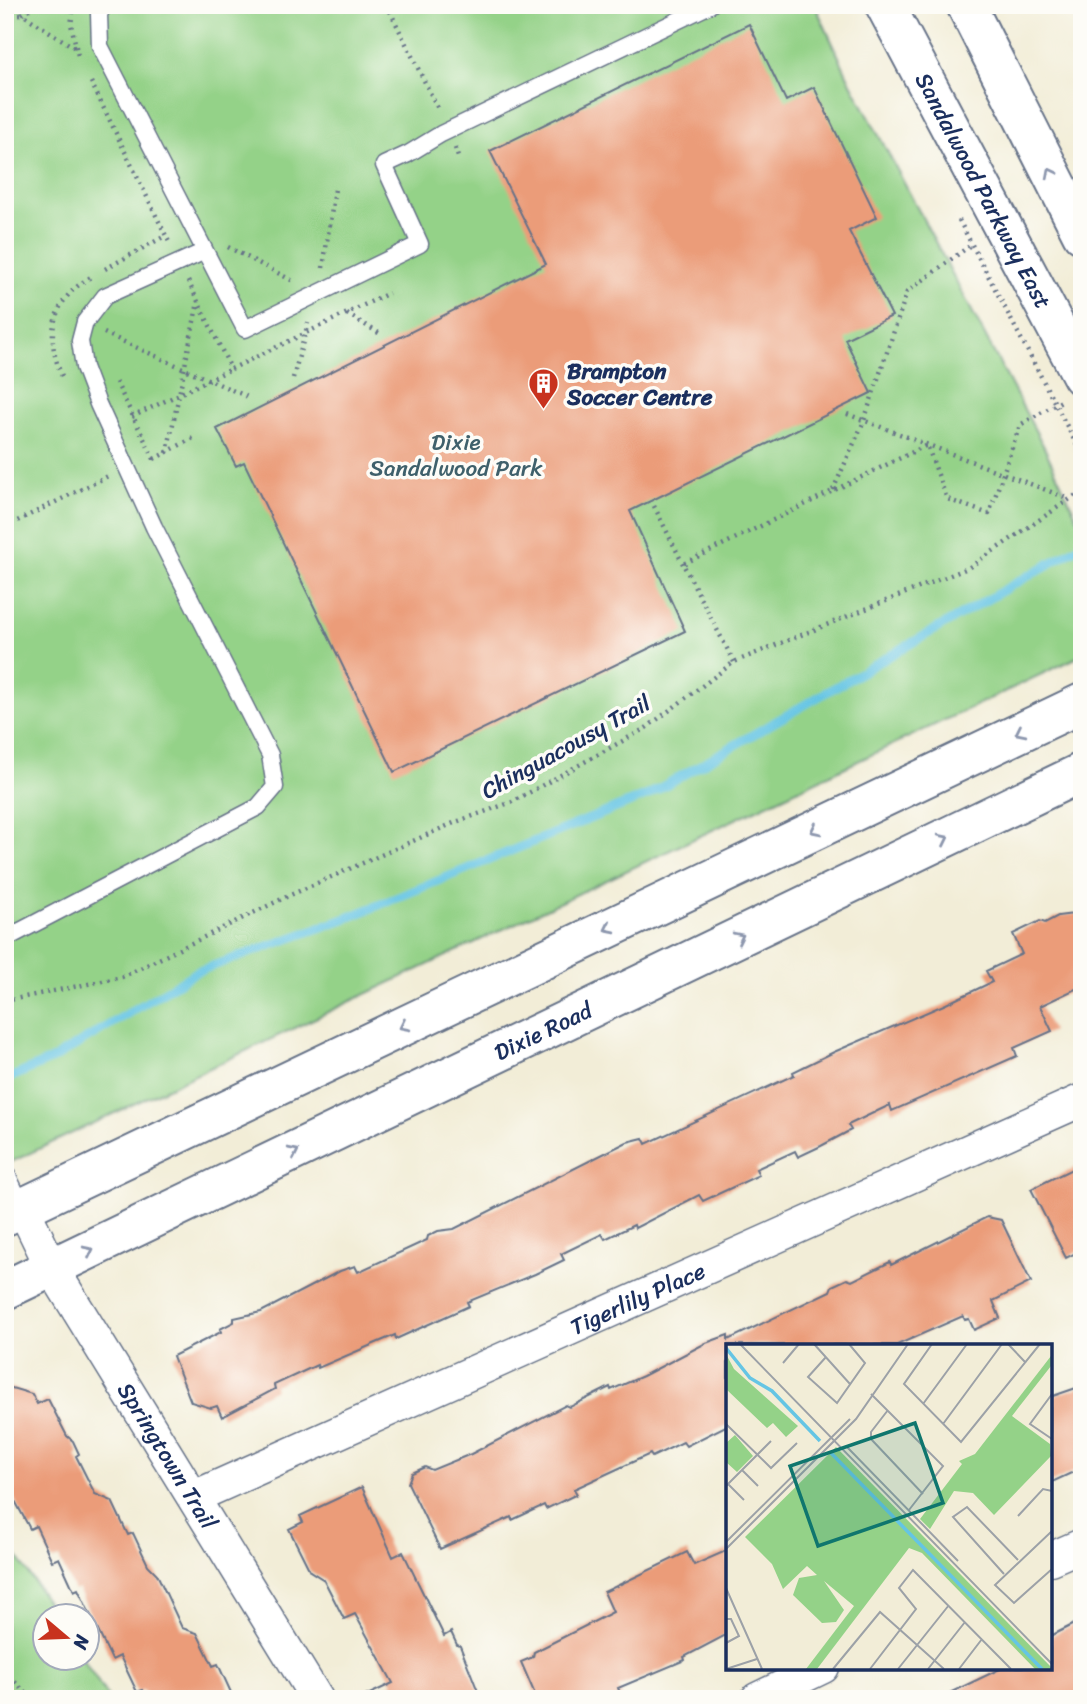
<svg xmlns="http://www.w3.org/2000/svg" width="1087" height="1704" font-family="Sriracha,sans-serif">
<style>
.green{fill:#94d288;stroke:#588073;stroke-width:2}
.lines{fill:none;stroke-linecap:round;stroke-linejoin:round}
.stream{stroke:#65c5e4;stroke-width:9}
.building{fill:#eb9c79}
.service-casing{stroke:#667288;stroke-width:19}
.minor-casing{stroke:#667288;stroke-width:35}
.secondary-casing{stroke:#667288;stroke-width:42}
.path{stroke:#667288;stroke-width:4.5;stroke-dasharray:2 5;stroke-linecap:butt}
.service{stroke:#fff;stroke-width:16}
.minor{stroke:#fff;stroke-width:32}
.secondary{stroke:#fff;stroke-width:38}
.oneway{stroke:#8d97ae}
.labels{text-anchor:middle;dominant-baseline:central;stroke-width:7;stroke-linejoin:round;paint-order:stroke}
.street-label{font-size:23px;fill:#1b2f5e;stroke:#fdfcf7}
.poi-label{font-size:23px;font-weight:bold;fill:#1b2f5e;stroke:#fdfcf7;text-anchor:start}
.park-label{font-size:23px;fill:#3f606b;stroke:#fdfcf7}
.inset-river{fill:none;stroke:#65c5e4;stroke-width:3.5}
.inset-road{fill:none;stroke:#9ca1a7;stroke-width:2}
.view{fill:#0f766e;fill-opacity:0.15;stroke:#0f766e;stroke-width:3.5}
.inset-edge{fill:none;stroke:#1b2f5e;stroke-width:3.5}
</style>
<rect width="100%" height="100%" fill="#fdfcf7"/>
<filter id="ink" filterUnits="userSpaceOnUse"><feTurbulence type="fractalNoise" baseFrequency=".0143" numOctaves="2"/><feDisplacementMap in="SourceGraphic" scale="14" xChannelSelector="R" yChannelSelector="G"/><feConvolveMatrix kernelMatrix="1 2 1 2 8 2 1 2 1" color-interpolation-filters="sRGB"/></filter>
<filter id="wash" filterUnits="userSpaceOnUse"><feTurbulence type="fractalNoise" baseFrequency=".00686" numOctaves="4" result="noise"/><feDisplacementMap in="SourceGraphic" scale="28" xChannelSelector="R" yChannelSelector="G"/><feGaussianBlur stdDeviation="1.57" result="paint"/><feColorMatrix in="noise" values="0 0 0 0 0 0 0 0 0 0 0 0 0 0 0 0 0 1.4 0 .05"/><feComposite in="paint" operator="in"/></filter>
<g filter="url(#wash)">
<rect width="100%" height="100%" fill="#f2edd7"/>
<path class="green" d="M5 5H815L850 81 1044 447 1082 528V655L5 1165Z
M5 1537 56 1616H46V1658L83 1659 109 1699H5Z"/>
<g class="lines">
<path class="stream" d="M5 1080 55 1058 196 972 347 918 648 795 1082 545"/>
</g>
<g id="blocks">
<path class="building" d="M749 24 786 101 814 87 877 217 849 231 892 316 845 339 871 393 630 511 685 631 394 772 244 462 236 466 217 429 546 264 490 151Z
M1082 913 1079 970 1082 986 1040 1006 1052 1031 1014 1048 1017 1056 892 1111 890 1105 848 1125 851 1130 821 1146 798 1157 795 1151 756 1169 759 1175 703 1201 699 1195 635 1228 634 1225 605 1239 602 1234 561 1254 564 1260 535 1274 467 1302 469 1306 396 1339 395 1335 318 1368 317 1365 274 1385 275 1389 222 1417 217 1406 211 1408 191 1402 173 1356 221 1332 220 1329 234 1322V1318L261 1312 340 1271 355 1266 358 1272 427 1240 428 1236 438 1231 454 1229 627 1142 643 1138 646 1144 794 1075 793 1072 834 1052 946 1004 992 982 986 971 1022 954 1013 934 1040 921 1045 923 1058 916Z
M1082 1164V1250L1066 1258 1031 1189Z
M987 1217 1001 1220 1031 1282 993 1301 1000 1318 974 1330 969 1319 965 1320 963 1316 897 1345H728V1425L686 1446 683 1442 652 1457 650 1454 613 1471 574 1489 577 1494 546 1509 544 1505 512 1520 511 1517 440 1549 408 1483 412 1473 425 1467 432 1470 471 1454 566 1405 570 1407 610 1387 611 1390 643 1376 706 1343 728 1335V1340L830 1291 832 1286 847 1279 852 1281 890 1262 891 1265Z
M5 1386 32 1394 37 1404 48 1399 67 1436 73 1441 79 1454 76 1456 95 1494 112 1501 128 1535 133 1533 148 1565 157 1574 182 1628 197 1633 213 1666 218 1664 234 1699H148L143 1690 137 1692 120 1656 112 1660 78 1589 74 1591 59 1558 52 1561 36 1526 30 1529 5 1482Z
M1082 1386V1468L1050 1483V1397Z
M362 1487 393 1557 403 1552 444 1636 451 1632 457 1645 460 1646 481 1699H359L393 1683 355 1614 344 1619 324 1580 310 1571 289 1529 303 1522 300 1516Z
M728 1550V1634L684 1657 685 1660 618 1688 623 1699H537L521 1662 533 1657 534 1652 613 1612 604 1592 687 1552 694 1565Z
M1082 1620V1699H937L1004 1667H1050V1636Z"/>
</g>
</g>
<g filter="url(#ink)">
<use href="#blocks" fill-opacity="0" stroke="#667288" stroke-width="2"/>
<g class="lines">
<defs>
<path id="service" d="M104 5 99 14 100 46 245 329 420 244 384 165 408 154 441 134 710 5
M5 939 258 807 275 787 270 755 154 527 98 404 84 367 80 341 85 322 105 296 205 251
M5 1170 23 1208"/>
<g id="minor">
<path id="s1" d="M23 1208 52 1268 317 1699"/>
<path id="s2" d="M194 1497 1082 1100"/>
<path d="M1050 1559 1082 1545"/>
<path d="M757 1699 823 1667"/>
</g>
<g id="secondary">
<path id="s3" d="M885 5 1082 376"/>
<path d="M966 5 1082 234"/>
<path d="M5 1216 1082 703"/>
<path id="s4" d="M5 1290 1082 772"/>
</g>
</defs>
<use href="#service" class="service-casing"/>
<use href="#minor" class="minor-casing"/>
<use href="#secondary" class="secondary-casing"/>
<path class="path" d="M74 5 71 24 78 56
M387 5 439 111
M22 14 36 5
M5 15 22 14 75 48
M91 82 170 244
M455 148 459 160
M959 220 1082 455
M228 247 295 282
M323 268 335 189
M105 269 165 236
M188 281 231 369 389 293
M347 314 382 335
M104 333 250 398
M62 376C44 336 52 299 91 277
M293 378 308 323
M116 382 154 459
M847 414 1067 498
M132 417 231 369
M167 453 198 302
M154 459 197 436
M833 490 864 421 907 292 972 244
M654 506 683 564
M5 527 108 476
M734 662 683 564 927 445 947 499 989 514 1020 425 1063 400
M5 1001 122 977 288 896 456 822 512 802 646 728 734 662 968 568 1082 491
M5 1672 32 1699"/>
<use href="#service" class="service"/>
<use href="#minor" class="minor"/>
<use href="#secondary" class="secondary"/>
</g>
<defs><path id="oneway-chevron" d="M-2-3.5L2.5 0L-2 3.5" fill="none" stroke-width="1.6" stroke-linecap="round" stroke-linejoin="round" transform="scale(1.75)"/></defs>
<g class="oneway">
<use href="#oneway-chevron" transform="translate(1051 173) rotate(-117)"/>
<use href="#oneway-chevron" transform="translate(1020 732) rotate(154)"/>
<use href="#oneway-chevron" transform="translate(815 830) rotate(154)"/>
<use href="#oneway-chevron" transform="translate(944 839) rotate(-26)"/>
<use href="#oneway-chevron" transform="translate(609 928) rotate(154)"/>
<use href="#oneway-chevron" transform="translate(739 937) rotate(-26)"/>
<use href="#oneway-chevron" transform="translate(404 1026) rotate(154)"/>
<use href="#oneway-chevron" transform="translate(294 1152) rotate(-26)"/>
<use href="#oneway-chevron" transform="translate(89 1251) rotate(-26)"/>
</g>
</g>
<defs>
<symbol id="building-pin" viewBox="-11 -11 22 30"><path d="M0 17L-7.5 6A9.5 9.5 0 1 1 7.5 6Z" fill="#c8321e" stroke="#fdfcf7"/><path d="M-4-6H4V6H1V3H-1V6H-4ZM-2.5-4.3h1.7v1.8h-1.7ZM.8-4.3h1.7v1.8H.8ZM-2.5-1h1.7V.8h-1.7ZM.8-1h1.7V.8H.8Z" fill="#fff"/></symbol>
</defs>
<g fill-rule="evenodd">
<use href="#building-pin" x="526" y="366" width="35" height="47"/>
</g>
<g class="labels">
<g class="street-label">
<text stroke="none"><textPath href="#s3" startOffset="210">Sandalwood Parkway East</textPath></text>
<text transform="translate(566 747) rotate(-29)">Chinguacousy Trail</text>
<text stroke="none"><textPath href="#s4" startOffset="597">Dixie Road</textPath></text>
<text stroke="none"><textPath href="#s2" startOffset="486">Tigerlily Place</textPath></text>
<text stroke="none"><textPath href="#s1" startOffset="287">Springtown Trail</textPath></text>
</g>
<g class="poi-label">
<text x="567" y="371">Brampton<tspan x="567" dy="26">Soccer Centre</tspan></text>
</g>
<g class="park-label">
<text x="456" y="442">Dixie<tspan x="456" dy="26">Sandalwood Park</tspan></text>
</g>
</g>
<g transform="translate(726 1344)">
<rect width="326" height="326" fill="#f2edd7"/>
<path d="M0 10 8 25 72 82 60 93 47 79 41 84 0 45ZM325 12V22L286 72 324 100 325 112 268 171 247 149 228 147 204 185 194 175 236 120 233 117 249 110ZM9 91 27 112 11 128 0 118V99ZM110 103 325 323V325H309L196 209 183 204 91 325H80L128 262 98 237 118 266 110 278 96 279 67 251 73 234 91 231 81 222 57 245 46 220 19 193Z" fill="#94d288"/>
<path class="inset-river" d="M0 4 24 34 46 47 94 97M104 108 316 325"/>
<path class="inset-road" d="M14 0 326 320M88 0 124 40M206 0 178 40 235 98 314 0M282 0 300 19M100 13 82 33 111 59 139 19 123 0M57 19 73 0M145 50 217 122 183 166M326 50 304 80 326 95M197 60 241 0M162 66 145 88V95L197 150M0 80 45 124 71 99M217 80 276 0M121 103 232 217M16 126 32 142M2 140 18 156M0 142 45 97M292 172 317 145 326 147M326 187 269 241 288 259 326 225M0 198 124 75M0 205 130 75 182 0M278 230 227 173 241 163 292 216M0 244 36 325M0 275H5L13 292 0 299M0 325 31 315M107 325 154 268 218 325M144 325 190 265 173 244 187 226 285 325M172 325 223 261M202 325 239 278M233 325 256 295"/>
<path class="view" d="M189 79 217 159 92 202 64 122Z"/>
<rect width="326" height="326" class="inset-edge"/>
</g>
<rect width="1087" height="1704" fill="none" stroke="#fdfcf7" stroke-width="28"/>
<g transform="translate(66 1637) rotate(109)"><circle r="33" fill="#fdfcf7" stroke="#a3aaba" stroke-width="2"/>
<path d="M0-5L12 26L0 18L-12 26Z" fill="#c8321e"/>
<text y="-10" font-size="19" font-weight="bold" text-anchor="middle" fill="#1b2f5e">N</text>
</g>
</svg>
